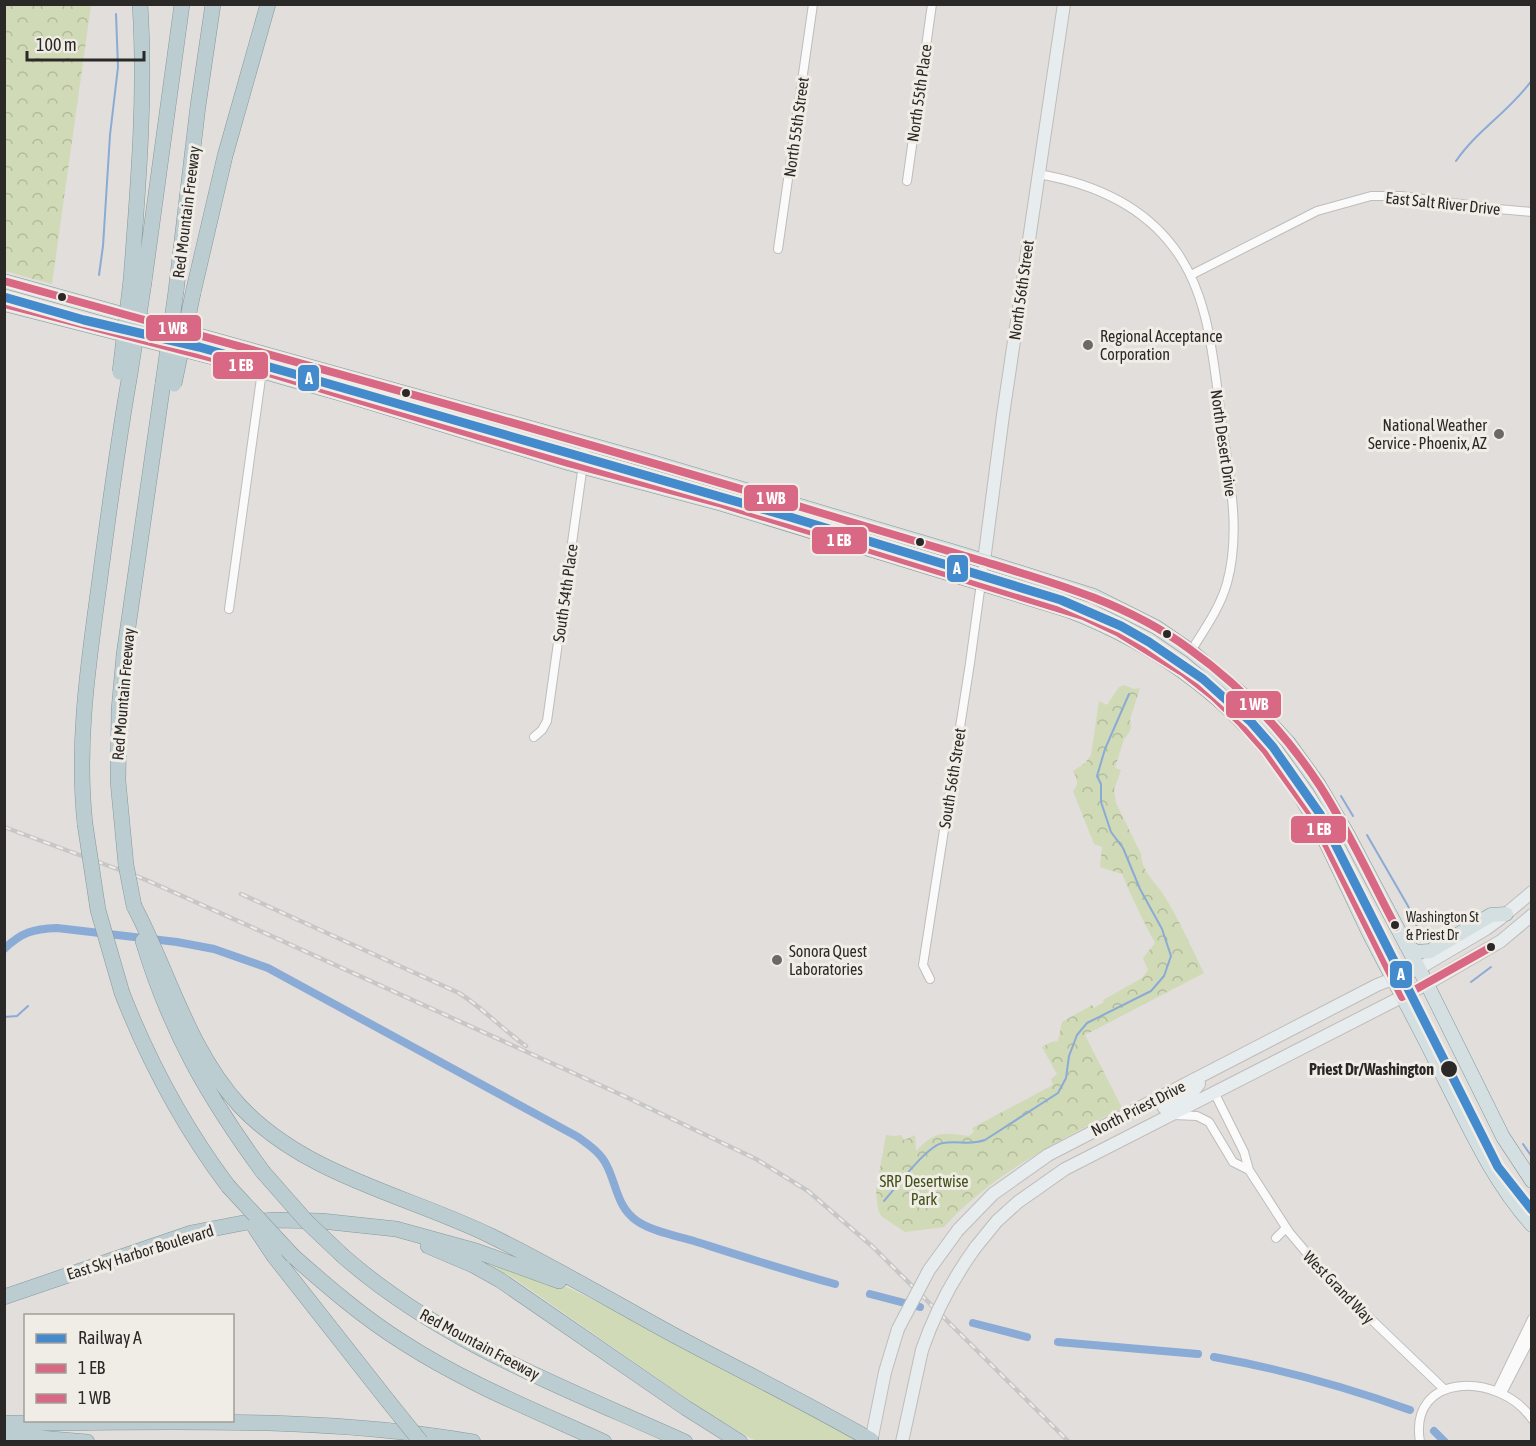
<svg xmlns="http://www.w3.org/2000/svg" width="1536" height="1446" font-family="'Asap Condensed',sans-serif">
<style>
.grass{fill:#d0dab6}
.park{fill:url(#park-crowns)}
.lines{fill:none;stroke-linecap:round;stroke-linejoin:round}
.stream{stroke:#8aabd6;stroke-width:2}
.canal{stroke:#8aabd6;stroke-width:8}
.street-casing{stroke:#bfbcba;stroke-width:10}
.secondary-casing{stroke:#bfbcba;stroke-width:14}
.primary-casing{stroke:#86989b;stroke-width:15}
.highway-casing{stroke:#86989b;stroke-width:16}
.street{stroke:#fafafa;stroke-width:8}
.secondary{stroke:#e7ecee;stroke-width:12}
.primary{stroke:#d4dfe1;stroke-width:14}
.highway{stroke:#bccdd1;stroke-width:15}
.rail-casing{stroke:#c8c7c7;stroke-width:4.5}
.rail{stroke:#f0ece6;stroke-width:2;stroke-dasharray:7;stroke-linecap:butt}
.secondary-bridge-casing{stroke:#bfbcba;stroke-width:14;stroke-linecap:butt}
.highway-bridge-casing{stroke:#86989b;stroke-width:16;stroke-linecap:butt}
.secondary-bridge{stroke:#e7ecee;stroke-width:12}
.highway-bridge{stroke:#bccdd1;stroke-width:15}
.bus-1-casing{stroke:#f0ece6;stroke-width:12}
.bus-2-casing{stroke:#f0ece6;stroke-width:12}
.bus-1{stroke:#d96885;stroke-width:8}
.bus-2{stroke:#d96885;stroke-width:8}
.rail-1-casing{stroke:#f0ece6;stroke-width:14}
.rail-1{stroke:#448bcd;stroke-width:9}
.bus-dot{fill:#2b2927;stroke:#f0ece6;stroke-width:2}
.poi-dot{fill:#6b6866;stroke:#f0ece6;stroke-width:2}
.labels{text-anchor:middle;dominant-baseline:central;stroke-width:6;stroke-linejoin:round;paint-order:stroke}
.bus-label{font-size:14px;fill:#2b2927;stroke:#f0ece6;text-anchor:start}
.street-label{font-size:16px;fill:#2b2927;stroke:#f0ece6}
.poi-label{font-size:16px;fill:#2b2927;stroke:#f0ece6;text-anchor:start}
.stop-label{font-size:16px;font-weight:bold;fill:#2b2927;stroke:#f0ece6;text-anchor:end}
.park-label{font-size:16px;fill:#415118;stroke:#f0ece6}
.line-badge{stroke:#f0ece6;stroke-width:2}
.badge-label{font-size:16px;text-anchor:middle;font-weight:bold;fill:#fff}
</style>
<defs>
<pattern id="park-crowns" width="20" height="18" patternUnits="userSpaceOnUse" patternTransform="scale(1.5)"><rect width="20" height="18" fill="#d0dab6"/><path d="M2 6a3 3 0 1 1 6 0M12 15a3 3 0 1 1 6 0" fill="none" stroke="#b3bb9c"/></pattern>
</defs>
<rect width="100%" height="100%" fill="#e1dedb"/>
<path class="grass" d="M494 1260 554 1281 614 1310 826 1422 856 1441H756L703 1410 515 1279 492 1266Z"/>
<path class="park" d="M4 5H91L52 284 5 271Z
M1124 685 1134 689 1140 688 1130 719 1131 727 1129 733 1124 739 1115 768 1121 770 1114 790 1116 803 1141 854C1141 870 1155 882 1163 894 1179 919 1191 947 1204 973L1085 1035 1122 1108C1058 1141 993 1173 944 1227L905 1232 881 1216 878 1209 876 1191 886 1135 894 1136 901 1135 904 1140 915 1135 916 1151C935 1131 942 1132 969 1136L974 1132 972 1128 1053 1085 1051 1079 1057 1074 1042 1047 1051 1042 1058 1041 1062 1022 1092 1005 1094 1008 1104 1002 1103 1000 1137 981 1143 977 1148 970 1143 958 1155 943C1143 921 1132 898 1122 874L1100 867 1102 847 1094 844 1073 791C1080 784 1077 778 1073 771L1085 763 1091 755 1099 701 1107 705 1119 687Z"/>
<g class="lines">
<path class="stream" d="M1456 161C1477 130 1510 111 1532 80
M99 275 103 246 110 135 118 67 116 14
M1341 796 1353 816
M1367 835 1408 906 1421 936 1433 945
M1471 982 1491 967
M4 1017 17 1016 28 1006
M1523 1144 1532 1157
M884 1201C896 1188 927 1145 943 1143 960 1140 967 1146 985 1140L1058 1093 1066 1078 1069 1056 1077 1035 1087 1023 1151 991 1164 976 1171 956 1162 929 1140 889 1123 848 1111 832 1101 802V784L1097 776 1105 749 1129 694"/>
<path class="canal" d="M4 949C22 932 33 929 57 928L177 942 214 949 268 968 578 1137C589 1145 601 1153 607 1166 617 1186 617 1207 637 1221 651 1231 677 1236 694 1241 741 1256 787 1271 835 1284
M870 1294 920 1307
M973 1323 1027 1337
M1058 1342 1198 1354
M1214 1357C1281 1369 1346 1387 1410 1410
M1434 1431 1445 1442"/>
<defs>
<path id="street" d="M1038 174C1091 183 1142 205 1174 248 1210 296 1213 360 1221 417 1228 472 1242 528 1227 583 1220 608 1204 630 1191 651
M907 181 932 4
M778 249 813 4
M1191 275 1317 211 1371 196H1401L1498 209 1532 212
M229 609 262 371
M534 737 542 730 547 721 586 443
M930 979 923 965 970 663 984 561
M1214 1092 1244 1152 1249 1170 1289 1232 1328 1278 1445 1390
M1174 1115 1197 1116 1209 1122 1233 1162 1249 1170
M1276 1238 1286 1228
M1497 1391 1532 1319
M1502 1393 1532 1335
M1420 1442C1408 1371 1500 1372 1532 1419"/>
<path id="secondary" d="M984 561 1003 415 1064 4
M1164 1108 1192 1093 1199 1084 1198 1078
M958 1230 993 1194 1048 1155 1377 985 1418 969 1486 929 1501 918 1532 892
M975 1248 997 1221 1018 1202 1065 1169 1427 984 1501 941 1532 915
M871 1442 885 1372 898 1329
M902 1442 922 1350"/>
<path id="primary" d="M4 281 642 459 965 555 1094 596 1156 627 1191 651 1249 700 1288 742 1319 785 1348 835 1427 984 1503 1137 1532 1181
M4 304 215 358 345 395 568 463 722 504 1067 610C1159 645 1241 705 1295 788 1325 834 1345 884 1369 933 1393 980 1419 1026 1442 1074 1469 1127 1492 1180 1532 1225
M1406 945 1416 952 1430 951 1491 915 1506 914"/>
<path id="highway" d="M131 280C138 189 146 96 140 4
M144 282 182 4
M176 291 198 106 213 4
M193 293 225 156 268 4
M85 824C76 741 89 660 100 578 109 510 118 441 130 374
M126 865 118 781 119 710 124 655 163 383
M134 906C169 972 188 1050 240 1106 306 1176 407 1195 491 1236 552 1266 610 1300 670 1333 737 1369 805 1402 871 1440
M143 941C170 1031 208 1097 263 1172
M122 993C149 1062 183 1126 228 1186
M428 1246 473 1265 500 1280 686 1408 740 1442
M274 1256 388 1401
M293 1256C328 1287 364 1318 404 1343 466 1383 536 1411 604 1442
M343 1256C442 1343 566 1388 685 1442
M4 1297 191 1233 248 1222 276 1220 321 1221 396 1229 476 1251 559 1281
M4 1423C161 1423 318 1415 473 1442
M4 1435 87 1442"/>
</defs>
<use href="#street" class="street-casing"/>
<use href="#secondary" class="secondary-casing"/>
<use href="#primary" class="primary-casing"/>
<use href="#highway" class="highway-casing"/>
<use href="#street" class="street"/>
<use href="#secondary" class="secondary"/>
<use href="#primary" class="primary"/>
<use href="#highway" class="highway"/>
<defs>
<path id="rail" d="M4 827 144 879 267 934 624 1096 756 1159 808 1191 873 1247 1069 1442
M241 894 459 993C483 1008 503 1030 526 1046"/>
</defs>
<use href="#rail" class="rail-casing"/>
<use href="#rail" class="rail"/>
<defs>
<path id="secondary-bridge" d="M898 1329 929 1270 958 1230
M922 1350C935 1312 952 1280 975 1248"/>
<path id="highway-bridge" d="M120 372 131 280
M130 374 144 282
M163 383 176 291
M174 384 193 293
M85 824 98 910 122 993
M126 865 134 906
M263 1172 307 1222 343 1256
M228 1186 293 1256
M254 1226 274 1256
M388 1401 421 1442"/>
</defs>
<use href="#secondary-bridge" class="secondary-bridge-casing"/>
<use href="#highway-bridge" class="highway-bridge-casing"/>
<use href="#secondary-bridge" class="secondary-bridge"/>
<use href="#highway-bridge" class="highway-bridge"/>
<defs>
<path id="bus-1" d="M4 304 262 371 568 463 722 504 1083 616 1119 633 1184 673 1213 696 1240 722 1265 750 1311 814 1402 997 1491 947"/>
<path id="bus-2" d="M4 281C277 357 550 431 821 513 875 529 929 545 982 561 1055 583 1126 603 1188 648 1240 685 1285 733 1320 786 1349 831 1371 880 1396 927"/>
</defs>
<use href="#bus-1" class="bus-1-casing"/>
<use href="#bus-2" class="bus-2-casing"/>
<use href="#bus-1" class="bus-1"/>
<use href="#bus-2" class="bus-2"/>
<defs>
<path id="rail-1" d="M4 297 84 320 199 347 305 377 790 517 1061 600 1121 626 1149 642 1203 679 1251 722 1273 747 1320 814 1498 1167 1532 1210"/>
</defs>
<use href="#rail-1" class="rail-1-casing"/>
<use href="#rail-1" class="rail-1"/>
</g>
<g class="bus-dot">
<circle cx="62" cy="297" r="5"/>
<circle cx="406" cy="393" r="5"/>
<circle cx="920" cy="542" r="5"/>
<circle cx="1167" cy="634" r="5"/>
<circle cx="1395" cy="925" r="5"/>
<circle cx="1491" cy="947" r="5"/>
<circle cx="1449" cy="1069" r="9"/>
</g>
<g class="poi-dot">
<circle cx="1088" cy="345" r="6"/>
<circle cx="1499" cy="434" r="6"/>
<circle cx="777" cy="960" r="6"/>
</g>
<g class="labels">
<g class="bus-label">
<text x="1406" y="917">Washington St<tspan x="1406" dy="18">&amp; Priest Dr</tspan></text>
</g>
<g class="street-label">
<text transform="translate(919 93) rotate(-82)">North 55th Place</text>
<text transform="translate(796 127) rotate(-82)">North 55th Street</text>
<text transform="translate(1443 203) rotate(6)">East Salt River Drive</text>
<text transform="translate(186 212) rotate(-83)">Red Mountain Freeway</text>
<text transform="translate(1021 290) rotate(-82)">North 56th Street</text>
<text transform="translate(1224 443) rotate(82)">North Desert Drive</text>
<text transform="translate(565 593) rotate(-82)">South 54th Place</text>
<text transform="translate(123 694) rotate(-85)">Red Mountain Freeway</text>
<text transform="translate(952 778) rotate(-81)">South 56th Street</text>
<text transform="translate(1138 1108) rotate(-27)">North Priest Drive</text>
<text transform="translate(140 1252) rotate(-17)">East Sky Harbor Boulevard</text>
<text transform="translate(1339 1287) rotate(46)">West Grand Way</text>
<text transform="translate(480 1344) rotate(28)">Red Mountain Freeway</text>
</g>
<g class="poi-label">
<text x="1100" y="336">Regional Acceptance<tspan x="1100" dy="18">Corporation</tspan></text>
<text x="1487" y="425" text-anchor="end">National Weather<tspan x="1487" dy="18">Service - Phoenix, AZ</tspan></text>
<text x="789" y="951">Sonora Quest<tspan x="789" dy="18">Laboratories</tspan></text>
</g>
<g class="stop-label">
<text x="1434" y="1069">Priest Dr/Washington</text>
</g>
<g class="park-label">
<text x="924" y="1181">SRP Desertwise<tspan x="924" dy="18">Park</tspan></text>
</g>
</g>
<g class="line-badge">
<rect x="145" y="314" width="57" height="28" rx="6" fill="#d96885"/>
<rect x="212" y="351" width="57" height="29" rx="6" fill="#d96885"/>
<rect x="297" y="364" width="23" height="28" rx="6" fill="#448bcd"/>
<rect x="743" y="484" width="56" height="28" rx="6" fill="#d96885"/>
<rect x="811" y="526" width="57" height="29" rx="6" fill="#d96885"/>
<rect x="946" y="554" width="23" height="29" rx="6" fill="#448bcd"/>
<rect x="1225" y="690" width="57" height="29" rx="6" fill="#d96885"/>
<rect x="1290" y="815" width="57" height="29" rx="6" fill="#d96885"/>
<rect x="1389" y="960" width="24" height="29" rx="6" fill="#448bcd"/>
</g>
<g class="badge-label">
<text x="173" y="334">1 WB</text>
<text x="241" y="371">1 EB</text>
<text x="309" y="384">A</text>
<text x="771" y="504">1 WB</text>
<text x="839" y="546">1 EB</text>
<text x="957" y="574">A</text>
<text x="1254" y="710">1 WB</text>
<text x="1319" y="835">1 EB</text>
<text x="1401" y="980">A</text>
</g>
<rect width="1536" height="1446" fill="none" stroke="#2b2927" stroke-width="12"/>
<rect x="24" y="1314" width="210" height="108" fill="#f0ece6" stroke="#a19e9a" stroke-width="1.5"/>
<rect x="36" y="1334" width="30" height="9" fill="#448bcd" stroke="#a19e9a" stroke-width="1.5"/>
<text x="78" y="1344" font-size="18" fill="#2b2927">Railway A</text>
<rect x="36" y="1364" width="30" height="9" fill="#d96885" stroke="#a19e9a" stroke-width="1.5"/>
<text x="78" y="1374" font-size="18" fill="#2b2927">1 EB</text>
<rect x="36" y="1394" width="30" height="9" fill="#d96885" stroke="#a19e9a" stroke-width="1.5"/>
<text x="78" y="1404" font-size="18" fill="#2b2927">1 WB</text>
<path d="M27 51v9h117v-9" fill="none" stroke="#2b2927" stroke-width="3"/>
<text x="36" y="51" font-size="18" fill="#2b2927" stroke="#f0ece6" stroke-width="4.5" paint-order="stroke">100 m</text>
</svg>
